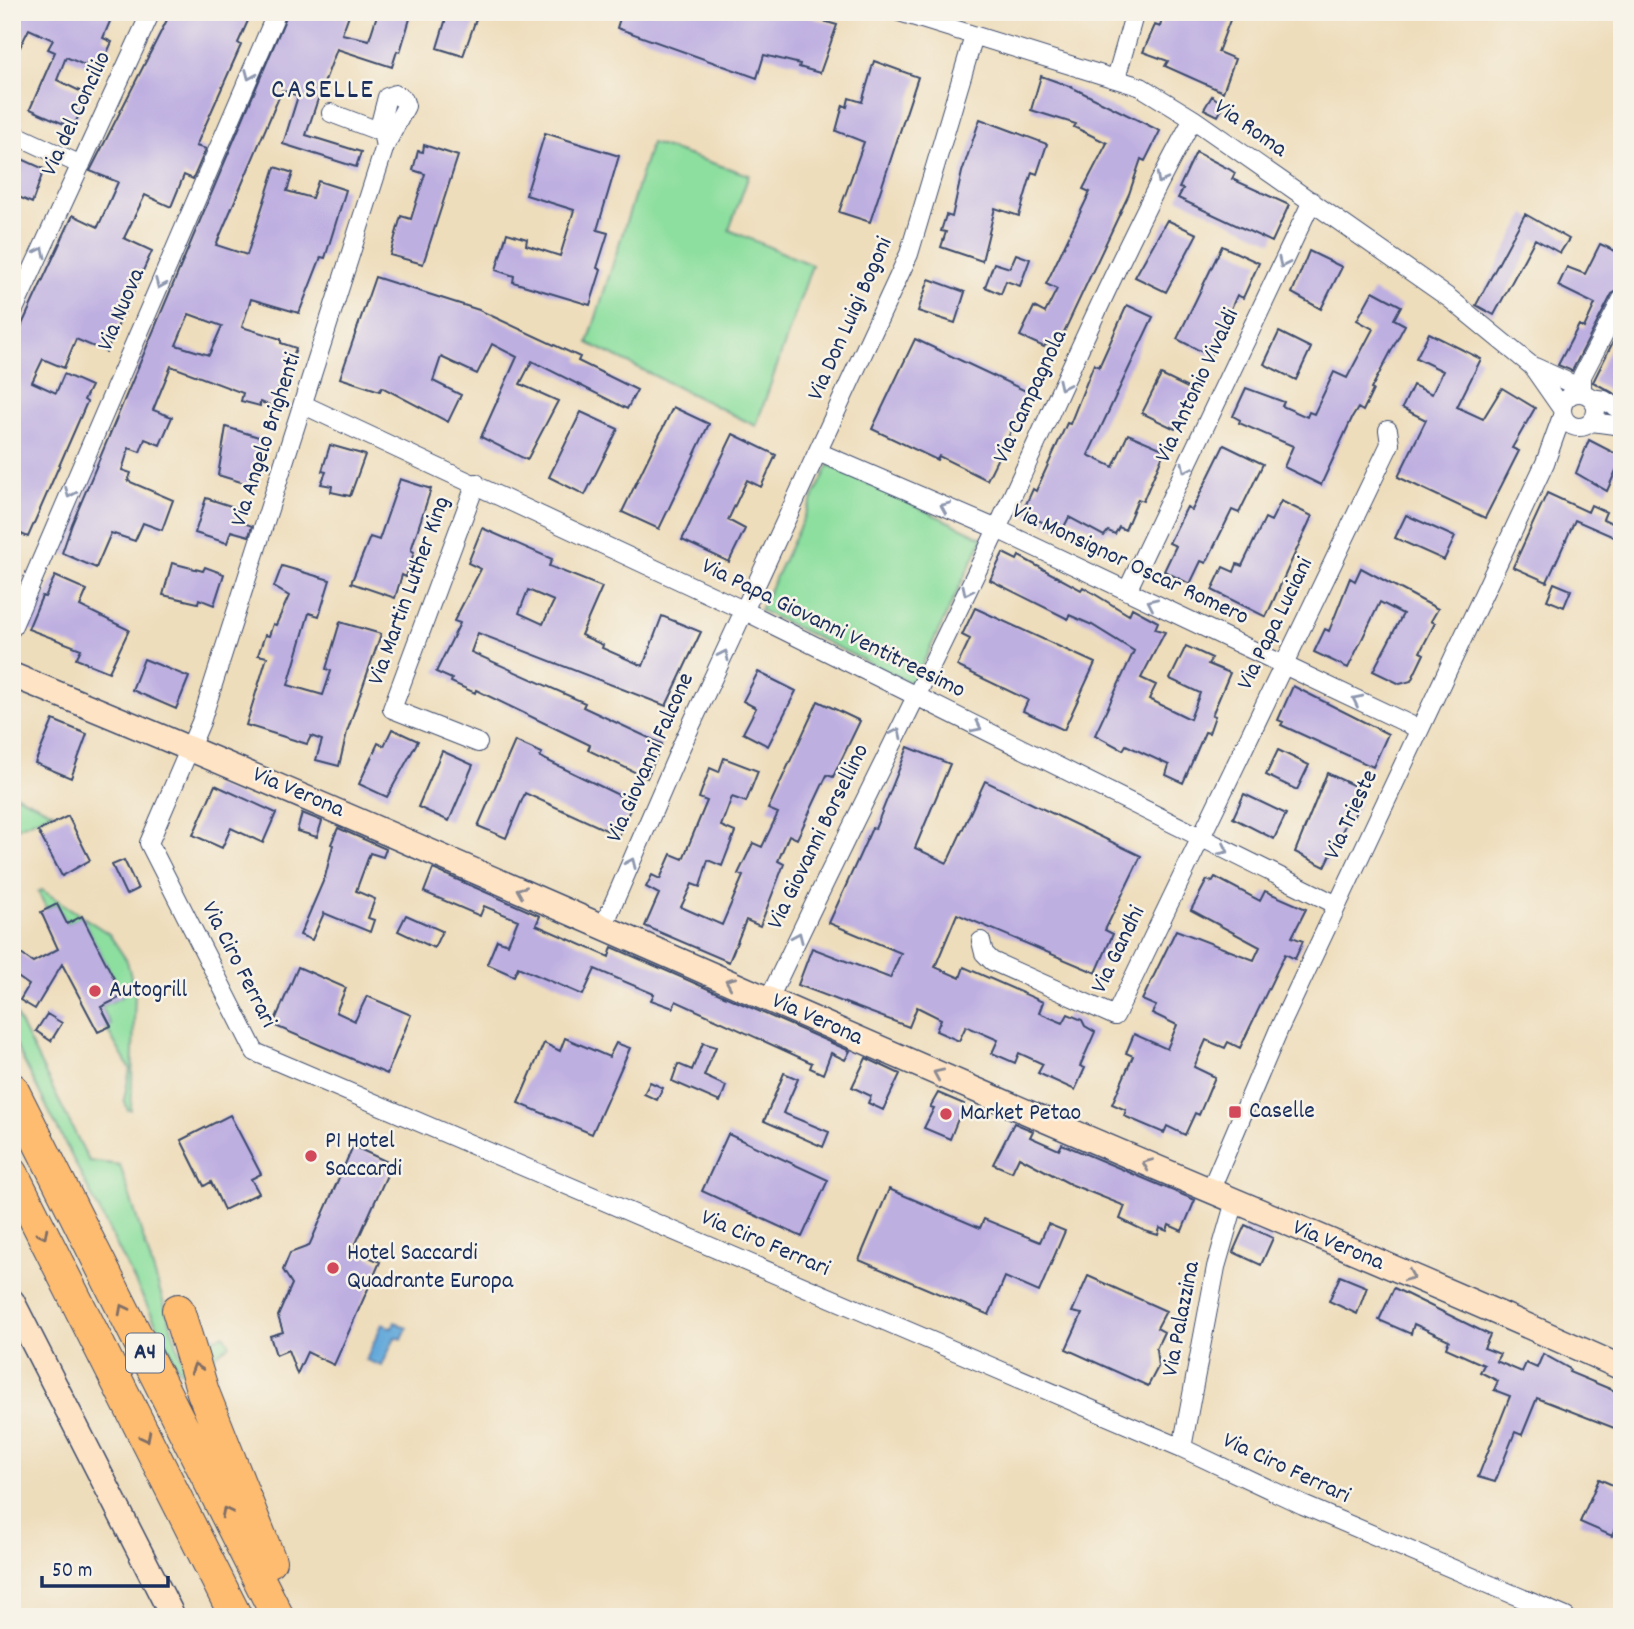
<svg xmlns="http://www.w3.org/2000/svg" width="1634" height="1629" font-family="Dekko,sans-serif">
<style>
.green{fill:#8ddf9f;stroke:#54877e;stroke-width:2}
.water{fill:#64a9da;stroke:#406c9c;stroke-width:2}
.building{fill:#beafe1;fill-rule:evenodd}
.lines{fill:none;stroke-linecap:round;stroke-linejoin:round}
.street-casing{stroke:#3b496c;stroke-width:20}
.secondary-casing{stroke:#3b496c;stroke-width:27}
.highway-casing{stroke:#3b496c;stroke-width:34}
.street{stroke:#fff;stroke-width:18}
.secondary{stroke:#fee4c5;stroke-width:24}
.highway{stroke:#fdbc6f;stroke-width:32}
.oneway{stroke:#8d97ae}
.oneway2{stroke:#8c8a92}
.oneway3{stroke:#816e66}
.poi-dot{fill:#d1495b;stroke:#f7f3e8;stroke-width:2.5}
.labels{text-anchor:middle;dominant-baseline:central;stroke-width:5;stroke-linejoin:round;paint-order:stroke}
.shield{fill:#f7f3e8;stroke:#5d6a87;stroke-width:2}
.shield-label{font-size:23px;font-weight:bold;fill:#1b2f5e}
.street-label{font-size:24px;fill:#1b2f5e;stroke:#f7f3e8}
.poi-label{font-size:24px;fill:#1b2f5e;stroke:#f7f3e8;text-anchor:start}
.quarter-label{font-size:28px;letter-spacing:2px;fill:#1b2f5e;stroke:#f7f3e8}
</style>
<rect width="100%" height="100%" fill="#f7f3e8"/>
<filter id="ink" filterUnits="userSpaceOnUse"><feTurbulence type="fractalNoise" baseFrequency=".0143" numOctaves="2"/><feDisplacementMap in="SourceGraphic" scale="14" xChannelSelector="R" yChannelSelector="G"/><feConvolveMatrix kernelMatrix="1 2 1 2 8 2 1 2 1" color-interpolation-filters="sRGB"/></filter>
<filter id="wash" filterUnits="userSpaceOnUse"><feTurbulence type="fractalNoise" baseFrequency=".00686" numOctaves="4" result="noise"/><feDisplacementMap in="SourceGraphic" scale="28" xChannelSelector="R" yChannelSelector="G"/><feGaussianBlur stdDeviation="1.57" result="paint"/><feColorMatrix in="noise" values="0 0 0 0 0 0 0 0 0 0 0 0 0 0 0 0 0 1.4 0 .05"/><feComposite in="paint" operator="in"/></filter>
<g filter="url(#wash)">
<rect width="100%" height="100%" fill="#edb"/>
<path class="green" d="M651 143 749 175 729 230 812 265 756 426 588 343Z
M829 465 983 538 913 684 760 610Z
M12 793 53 812 12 830Z
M42 890 109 934 127 961 135 993 131 1110H128L124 1100 130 1069 106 1028 111 1025 101 1007 123 996 82 917 67 924 57 904 47 909 38 892Z
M12 1007 89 1161 120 1165 185 1370 180 1371 12 1038Z
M183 1309 207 1325 214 1339 224 1334 230 1345 216 1354 210 1368Z"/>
<path class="water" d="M395 1322 407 1328 402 1339 395 1337 382 1366 366 1360 382 1324 392 1328Z"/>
<g id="blocks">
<path class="building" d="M12 12H114L103 38 112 42 101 66 98 65 96 70 66 57 57 80 88 95 73 128 30 109 55 52 48 49 53 40 29 29 12 63Z
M171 12 186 18 188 12H252L238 43 241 45 196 146 206 149 193 179 184 175 171 207 145 195 124 238 152 251 106 352 76 339 64 368 43 359 32 382 56 393 64 374 91 386 84 400 87 402 28 537 12 530V346L73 215 98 227 118 182 90 171Z
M288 12H350L342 34 369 40 378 12H412L400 52 397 51 392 67 337 49 318 99 306 135 361 152 356 167 283 144 298 96 282 90 216 245 247 255 275 167 293 173 287 191 312 198 318 181 346 190 325 258 321 257 299 313 251 299 242 327 281 339V343L296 348 290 364 287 363 273 406 260 402V406L241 401 243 393 171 366 153 410 172 417 160 445 145 439 140 452 129 448 122 470 131 473 128 481 173 500 162 530 143 523 135 541 111 533 96 568 62 553 72 524ZM189 314 222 326 209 355 176 345Z
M448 12 476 19 463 56 437 48Z
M622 12H792L837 25 820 73 799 67 800 64 764 55 757 78 617 28Z
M1164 12H1233L1218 52 1235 59 1223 92 1165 66 1168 61 1143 52 1155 25 1160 27Z
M874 61 918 77 870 222 839 212 864 142 836 131 843 105 847 107 849 98 862 102Z
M1041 76 1069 86 1160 131 1145 161 1141 159 1129 194 1056 349 1046 344 1044 347 1020 336 1034 307 1045 313 1057 289 1046 284 1090 192 1083 189 1107 143 1074 127 1076 124 1031 110Z
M1212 96 1224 105 1218 116 1204 109Z
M980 119 1047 144 1037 174 1032 172 1019 216 995 208 982 261 941 247 946 232 941 231 946 215 952 217 962 172Z
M545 133 619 156 597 230 608 233 597 268 601 270 590 305 513 282 514 276 496 270 507 233 527 239 526 245 560 256 574 210 526 195Z
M424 145 458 156 423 264 390 255 401 216 411 219 425 174 413 170 418 151 423 152Z
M1196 152 1229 169 1235 173 1232 179 1289 205 1272 242 1178 198 1183 189 1179 188Z
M12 159 20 163 22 159 44 169 32 203 12 194Z
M1525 214 1569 239 1560 253 1535 239 1494 315 1476 305Z
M1167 220 1197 234 1166 292 1135 277Z
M1600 244 1622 254V288L1612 294 1572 371 1558 365 1579 325 1584 328 1595 304 1558 286 1567 267 1585 274Z
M1222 246 1259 263 1243 298 1237 295 1210 356 1177 339Z
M1309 251 1342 267 1321 309 1292 293Z
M1016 254 1030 259 1020 286 1006 281 1001 294 985 287 994 263 1010 268Z
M375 277 479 310 580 357 578 361 637 390 627 409 532 361 520 384 558 401 527 460 481 437 517 357 492 344 477 374 441 357 433 381 461 395 448 422 382 387 380 391 340 378Z
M929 279 965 292 955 323 918 311Z
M1373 291 1401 306 1394 319 1405 325 1371 389 1373 390 1363 411 1358 408 1352 418 1321 485 1284 467 1293 446 1239 423 1240 420 1233 416 1246 388 1284 402 1282 406 1307 417 1309 412 1314 414 1334 372 1347 378 1373 329 1357 320Z
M1127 305 1153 317 1088 455 1113 467 1128 434 1165 450 1143 501 1138 499 1125 530 1119 527 1115 534 1108 531 1104 536 1069 517 1062 531 1022 513 1033 489 1036 491 1067 423 1070 424 1094 364 1099 367Z
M1622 324V367L1617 375 1622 377V398L1593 382Z
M1279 332 1311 348 1296 380 1264 364Z
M1429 333 1481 359 1457 407 1483 419 1502 388 1535 408 1512 448 1519 451 1485 518 1398 477 1426 420 1402 408 1413 385 1432 394 1443 371 1416 358Z
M915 339 1030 393 987 480 939 456 937 460 872 429Z
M1161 375 1194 391 1175 429 1142 413Z
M673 407 709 424 659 529 622 512Z
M581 412 618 429 585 495 549 477Z
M226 427 262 438 256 468 259 469 254 486 218 475Z
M733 434 776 455 761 487 747 480 728 520 745 529 729 562 682 540Z
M1589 440 1622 457 1607 491 1576 473Z
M330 445 365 455 350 496 331 492 332 486 321 484 326 472 322 471Z
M1224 445 1263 464 1239 513 1232 510 1206 563 1201 561 1190 584 1164 571 1176 546 1169 543 1187 507 1192 510Z
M400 479 431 489 411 550 414 552 406 577 402 575 395 598 351 583 370 537 379 540Z
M1547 493 1588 512 1591 505 1606 512 1603 519 1621 527 1616 538 1575 520 1547 582 1513 567Z
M206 498 240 509 236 520 252 526 249 536 231 531 227 543 195 533Z
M1281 501 1312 516 1266 617 1212 590 1223 567 1234 572 1237 564 1242 566 1265 518 1271 521Z
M1406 515 1455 537 1444 560 1395 538Z
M482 528 552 559 549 566 602 587 581 635 603 645 602 648 643 666 662 616 701 632 666 706 478 633 471 652 585 703 583 707 662 744 647 778 588 750 590 745 476 690 475 693 451 682 452 679 436 672 460 623 454 621 481 569 468 563ZM528 590 554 601 543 624 519 613Z
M1003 553 1017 560 1019 556 1081 590 1083 587 1129 615 1132 608 1158 622 1155 629 1165 632 1141 678 1156 685 1149 699 1190 719 1200 693 1170 679 1186 646 1212 658 1208 664 1230 673 1212 715 1215 716 1209 733 1205 732 1183 783 1166 775 1169 765 1126 745 1123 750 1095 735 1134 651 1092 625 1069 615 1068 619 990 580Z
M172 563 203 571 205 567 224 574 214 605 199 599 198 603 163 595Z
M282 566 330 580 319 616 309 613 288 685 323 695 331 671 326 669 340 622 381 634 347 732 339 766 316 760 322 740 311 736 307 744 246 725 267 657 258 655 265 635 269 636 273 624 276 625 289 596 274 587Z
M1361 568 1438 609 1431 621 1435 623 1420 652 1424 654 1411 681 1400 684 1373 671 1403 614 1380 602 1348 668 1314 652 1325 629 1329 631 1350 578 1355 581Z
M55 576 87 590 80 606 129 630 109 672 76 659 81 649 28 629 42 596 45 597Z
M1554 583 1571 590 1564 607 1547 600Z
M975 608 1095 663 1064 730 1023 711 1028 700 957 666 970 639 962 635Z
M144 659 189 677 176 709 132 690Z
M758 672 796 691 768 746 743 733 756 708 743 701Z
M1293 686 1388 734 1373 767 1281 725 1283 722 1278 720Z
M818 701 860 721 833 777 827 775 797 839 789 835 778 861 784 864 760 926 746 920 729 962 645 926 659 894 646 887 652 875 660 879 671 854 683 859 707 801 699 798 710 768 719 772 724 758 758 771 746 802 732 797 721 826 735 832 722 866 708 860 700 887 692 884 681 907 722 925 743 876 738 874 753 843 762 847 778 813 768 809Z
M53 720 87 734 71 778 35 763Z
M392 729 418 741 387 797 359 784 378 743 384 746Z
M515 741 542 753 540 757 633 802 619 836 525 793 506 838 478 826Z
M908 747 950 764 915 848 947 863 985 781 1141 856 1105 930 1113 934 1096 973 957 914 935 967 960 978 964 967 1043 1002 1039 1013 1063 1023 1068 1014 1082 1020 1085 1026 1095 1032 1080 1066 1085 1068 1075 1090 1038 1073 1043 1064 1019 1053 1015 1063 992 1053 998 1040 966 1026 959 1041 936 1031 941 1019 917 1007 909 1027 798 985 812 948 890 978 901 953 829 923 872 828 875 829Z
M1278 750 1309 765 1297 790 1266 775Z
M442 751 473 765 449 821 418 807Z
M1327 773 1357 787 1351 799 1360 803 1353 818 1349 817 1325 867 1295 852Z
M215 785 276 813 263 843 231 828 222 848 193 835Z
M1244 794 1286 814 1274 839 1233 818Z
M302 813 322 821 317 837 297 831Z
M68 816 90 860 62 876 38 831Z
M338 828 386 849 383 857 370 853 356 891 375 899 368 918 374 920 370 932 324 913 312 940 300 935 325 877 333 845 331 844Z
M124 860 138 889 126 895 112 865Z
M433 869 540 916 536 925 609 957 612 947 850 1051 845 1060 831 1053 823 1074 810 1068 812 1063 676 1001 673 1008 651 1000 654 994 595 969 583 995 518 967 514 976 487 964 497 940 508 944 518 920 484 906 480 916 424 892Z
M1215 877 1260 901 1265 891 1306 909 1292 937 1303 941 1295 959 1285 954 1240 1048 1228 1042 1225 1048 1206 1040 1194 1067 1215 1077 1199 1115 1195 1113 1185 1135 1167 1126 1164 1133 1124 1116 1126 1110 1112 1104 1133 1056 1126 1053 1134 1034 1167 1049 1177 1025 1152 1013 1156 1006 1142 1000 1176 930 1254 960 1260 947 1191 910 1207 880 1212 882Z
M57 904 67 924 82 916 123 996 101 1007 111 1026 98 1032 62 964 35 1009 20 1000 29 985 12 973V948L33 962 58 949 41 912Z
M406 915 442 931 434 948 398 931Z
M298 967 346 988 336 1012 355 1021 367 996 411 1015 387 1074 273 1025Z
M47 1014 62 1023 51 1041 36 1031Z
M565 1038 609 1057 616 1043 630 1048 592 1134 518 1103 544 1043 560 1051Z
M703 1043 716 1047 704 1076 726 1086 720 1102 672 1081 678 1064 692 1070Z
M866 1058 900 1074 883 1110 868 1103 871 1096 852 1087Z
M784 1073 798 1079 783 1113 829 1132 823 1147 764 1121Z
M650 1082 663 1088 657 1100 644 1094Z
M938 1093 964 1104 950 1139 924 1128 934 1108 930 1107Z
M230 1115 261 1174 251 1179 259 1193 224 1210 211 1182 204 1186 181 1140Z
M1014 1123 1033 1131 1030 1137 1059 1150 1062 1144 1195 1200 1182 1231 1169 1225 1167 1231 1160 1228 1158 1235 1145 1231 1120 1219 1125 1206 1070 1184 1019 1157 1012 1172 993 1164Z
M728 1134 828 1180 802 1237 702 1191Z
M353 1146 392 1164 353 1250 380 1262 334 1365 307 1352 297 1374 288 1350 276 1355 270 1336 283 1332 278 1316 292 1284 283 1270 290 1253 309 1246Z
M889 1189 980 1228 984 1219 1040 1242 1048 1224 1065 1231 1039 1292 1005 1277 989 1315 859 1260Z
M1245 1225 1273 1238 1261 1265 1233 1252Z
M1088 1276 1166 1311 1157 1328 1164 1332 1156 1349 1158 1367 1148 1386 1066 1349 1082 1314 1072 1312Z
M1340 1276 1367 1287 1357 1314 1329 1301Z
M1394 1288 1490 1335 1484 1348 1500 1354 1496 1361 1522 1372 1526 1363 1537 1368 1543 1354 1570 1369 1569 1372 1622 1394V1431L1537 1398 1522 1435 1515 1432 1495 1482 1478 1477 1510 1396 1494 1390 1498 1381 1480 1372 1484 1365 1446 1348 1449 1340 1414 1324 1411 1334 1379 1320Z
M1599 1479 1622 1489V1513L1612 1536 1580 1522Z"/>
</g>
</g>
<g filter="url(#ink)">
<use href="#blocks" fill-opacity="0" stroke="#3b496c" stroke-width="2"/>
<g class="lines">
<defs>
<path id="street" d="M899 12 1141 87 1193 119 1449 298 1532 366 1562 409
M1116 78 1135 12
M331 113 381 132
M12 133 81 165
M385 146 380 124 387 97 395 94 404 100 406 106 385 146 201 722 149 843 255 1052 1182 1448 1303 1505 1566 1617
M12 314 151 12
M1535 367 1570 383 1579 393
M1562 410a17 17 0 1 1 34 0a17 17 0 1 1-34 0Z
M1582 393V376L1622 299
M1591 398 1604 400 1622 411
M304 405 745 611 1337 905
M1592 422 1622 426
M818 452 997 529 1419 729
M476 483 392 709 478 743
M1127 591 1312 201
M12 628 277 12
M604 925 681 747 909 254 974 36
M981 941 984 953 992 961 1115 1016 1390 444 1388 430
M769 999C843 841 923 686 997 529 1061 392 1120 252 1193 119
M1210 1191 1279 1029 1545 463 1562 416
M1182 1448 1216 1267 1235 1201"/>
<path id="secondary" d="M12 675C338 808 660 953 983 1093 1195 1186 1411 1272 1622 1368
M12 1301 173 1617"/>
<path id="highway" d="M12 1089 278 1617
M12 1173 236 1617
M178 1310 203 1392 270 1561"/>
</defs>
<use href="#street" class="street-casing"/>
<use href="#secondary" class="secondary-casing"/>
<use href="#highway" class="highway-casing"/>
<use href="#street" class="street"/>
<use href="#secondary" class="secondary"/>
<use href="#highway" class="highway"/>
</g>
<defs><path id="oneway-chevron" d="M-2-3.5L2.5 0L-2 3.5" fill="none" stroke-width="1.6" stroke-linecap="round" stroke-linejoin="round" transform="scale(1.75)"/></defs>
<g class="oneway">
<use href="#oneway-chevron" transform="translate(250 75) rotate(113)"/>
<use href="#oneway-chevron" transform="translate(1161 179) rotate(118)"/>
<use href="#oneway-chevron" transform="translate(41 252) rotate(-65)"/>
<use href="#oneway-chevron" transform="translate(1283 263) rotate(115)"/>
<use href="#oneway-chevron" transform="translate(160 284) rotate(113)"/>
<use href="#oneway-chevron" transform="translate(1063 385) rotate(115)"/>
<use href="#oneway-chevron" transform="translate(1186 468) rotate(115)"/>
<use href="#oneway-chevron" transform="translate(70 493) rotate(113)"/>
<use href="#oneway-chevron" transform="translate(945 507) rotate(-157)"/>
<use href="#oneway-chevron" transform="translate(967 591) rotate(116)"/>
<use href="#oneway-chevron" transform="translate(1152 603) rotate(-155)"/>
<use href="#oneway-chevron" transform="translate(724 655) rotate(-65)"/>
<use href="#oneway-chevron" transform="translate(1357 700) rotate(-154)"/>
<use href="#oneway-chevron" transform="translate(977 727) rotate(26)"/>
<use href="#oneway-chevron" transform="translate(897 733) rotate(-64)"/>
<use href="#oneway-chevron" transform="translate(1224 850) rotate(26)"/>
<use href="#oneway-chevron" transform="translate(631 863) rotate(-66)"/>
<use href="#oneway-chevron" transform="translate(798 937) rotate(-66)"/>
</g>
<g class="oneway2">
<use href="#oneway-chevron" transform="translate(521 891) rotate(-157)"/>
<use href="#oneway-chevron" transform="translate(730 982) rotate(-156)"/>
<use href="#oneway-chevron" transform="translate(938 1074) rotate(-156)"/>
<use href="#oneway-chevron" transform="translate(1147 1164) rotate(-157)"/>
<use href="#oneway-chevron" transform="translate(1410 1276) rotate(23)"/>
</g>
<g class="oneway3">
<use href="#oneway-chevron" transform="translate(43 1234) rotate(63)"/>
<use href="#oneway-chevron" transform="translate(123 1309) rotate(-117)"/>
<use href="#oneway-chevron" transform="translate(196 1368) rotate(-108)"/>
<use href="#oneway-chevron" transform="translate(146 1437) rotate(63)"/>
<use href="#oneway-chevron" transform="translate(226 1512) rotate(-117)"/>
</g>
</g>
<g class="poi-dot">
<circle cx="95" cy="991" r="7"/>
<rect x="1228" y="1105" width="14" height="14" rx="3.5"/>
<circle cx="946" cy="1114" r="7"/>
<circle cx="311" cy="1156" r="7"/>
<circle cx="333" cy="1268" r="7"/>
</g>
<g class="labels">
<rect class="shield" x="126" y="1333.5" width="38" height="39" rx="5"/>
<g class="shield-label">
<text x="145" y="1353">A4</text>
</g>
<g class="street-label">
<text transform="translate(77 114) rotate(-65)">Via del Concilio</text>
<text transform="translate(1250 129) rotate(35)">Via Roma</text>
<text transform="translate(122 310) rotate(-67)">Via Nuova</text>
<text transform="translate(851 319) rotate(-66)">Via Don Luigi Bogoni</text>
<text transform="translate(1198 386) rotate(-65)">Via Antonio Vivaldi</text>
<text transform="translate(1031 397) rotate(-65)">Via Campagnola</text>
<text transform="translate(267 440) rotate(-72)">Via Angelo Brighenti</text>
<text transform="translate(1130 565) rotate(25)">Via Monsignor Oscar Romero</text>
<text transform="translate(410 591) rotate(-70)">Via Martin Luther King</text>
<text transform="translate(1276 624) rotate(-64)">Via Papa Luciani</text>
<text transform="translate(833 629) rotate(26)">Via Papa Giovanni Ventitreesimo</text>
<text transform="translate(651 758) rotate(-66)">Via Giovanni Falcone</text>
<text transform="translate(298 793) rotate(23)">Via Verona</text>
<text transform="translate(1352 815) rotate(-65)">Via Trieste</text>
<text transform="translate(819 837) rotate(-64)">Via Giovanni Borsellino</text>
<text transform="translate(1119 950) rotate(-64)">Via Gandhi</text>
<text transform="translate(238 965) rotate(63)">Via Ciro Ferrari</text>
<text transform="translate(817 1020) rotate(24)">Via Verona</text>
<text transform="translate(765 1244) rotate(23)">Via Ciro Ferrari</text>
<text transform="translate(1338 1246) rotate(23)">Via Verona</text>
<text transform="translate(1182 1319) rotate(-79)">Via Palazzina</text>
<text transform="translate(1286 1469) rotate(25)">Via Ciro Ferrari</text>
</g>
<g class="poi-label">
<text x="109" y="991">Autogrill</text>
<text x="1249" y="1112">Caselle</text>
<text x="960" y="1114">Market Petao</text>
<text x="325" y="1142">P1 Hotel<tspan x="325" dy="28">Saccardi</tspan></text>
<text x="347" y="1254">Hotel Saccardi<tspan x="347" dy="28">Quadrante Europa</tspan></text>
</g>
<g class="quarter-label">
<text x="323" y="92">CASELLE</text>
</g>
</g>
<rect width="1634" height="1629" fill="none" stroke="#f7f3e8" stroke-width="42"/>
<path d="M42 1576v10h126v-10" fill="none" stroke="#1b2f5e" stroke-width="3.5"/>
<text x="52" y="1576" font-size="21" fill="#1b2f5e" stroke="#f7f3e8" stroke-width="5" paint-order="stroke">50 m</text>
</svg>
